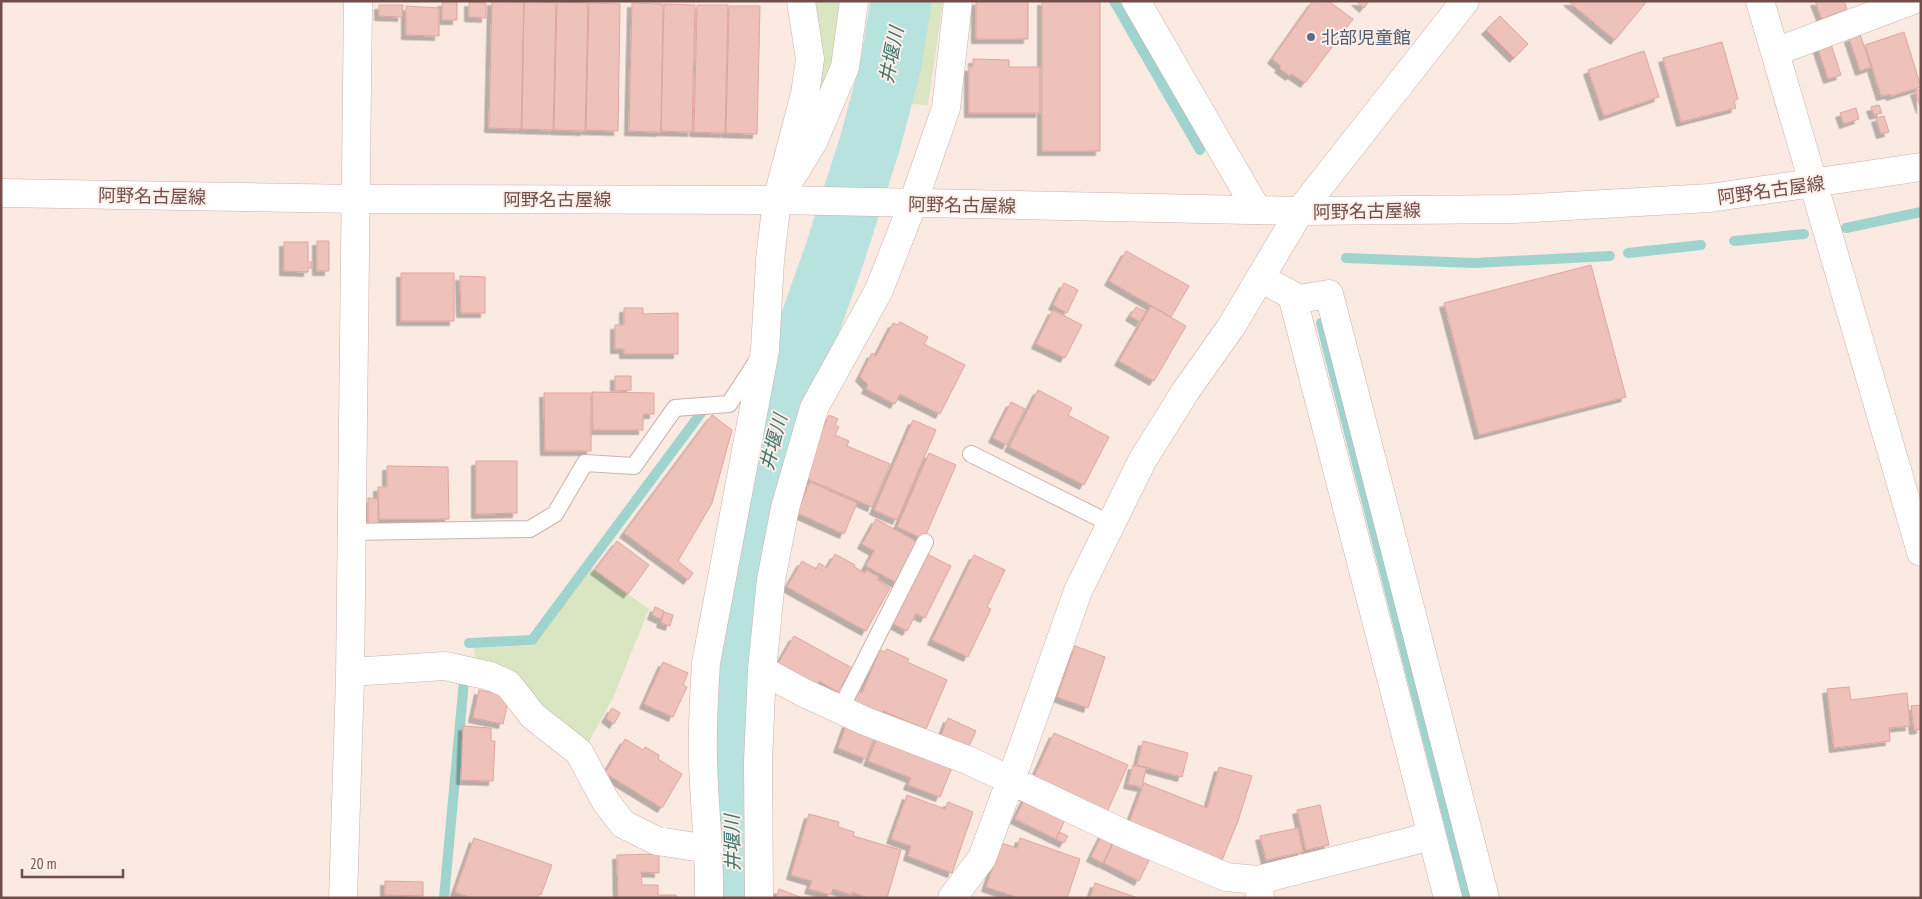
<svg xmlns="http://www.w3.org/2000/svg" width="1922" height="899" font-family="'PT Sans Narrow','Noto Sans JP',sans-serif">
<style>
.green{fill:#dae6c2}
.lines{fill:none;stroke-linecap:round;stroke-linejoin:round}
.stream{stroke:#9fd3cd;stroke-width:10}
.river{stroke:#b8e2dd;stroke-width:61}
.building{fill:#eec2bb;stroke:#dfa59d;filter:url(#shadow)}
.lane-casing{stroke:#cdb2ac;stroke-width:18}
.street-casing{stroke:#cdb2ac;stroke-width:29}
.secondary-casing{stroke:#cfb0aa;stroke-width:29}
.lane{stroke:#fff;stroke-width:16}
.street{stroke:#fff;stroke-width:28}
.secondary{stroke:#fff;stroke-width:28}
.service-dot{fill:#5c6f8a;stroke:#feefe8;stroke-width:2}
.labels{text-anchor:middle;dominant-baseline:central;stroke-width:4;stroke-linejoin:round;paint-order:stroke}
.service-label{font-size:18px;fill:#4e5e75;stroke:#feefe8;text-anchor:start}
.street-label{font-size:18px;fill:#704e4a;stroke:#feefe8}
.water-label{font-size:19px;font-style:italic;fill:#407570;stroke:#feefe8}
</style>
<defs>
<filter id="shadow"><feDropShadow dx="-4.5" dy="4.5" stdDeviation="0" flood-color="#0004"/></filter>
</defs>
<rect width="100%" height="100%" fill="#faeae2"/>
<path class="green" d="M808 1H847L843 36 821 101 811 105Z
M910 1H943L928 105 895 103Z
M591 568 649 609 613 698 585 749 546 713 509 669 493 662 475 661 474 647 533 646Z"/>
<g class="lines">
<path class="stream" d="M1114 1 1200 150
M1846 228 1921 212
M1734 241 1804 234
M1628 253 1701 245
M1346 258 1474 263 1610 256
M1321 323 1468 898
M469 643 532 640 704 409
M444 898 464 681"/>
<path class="river" d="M733 898 731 687 765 468 792 374 834 256 870 143 891 64 901 1"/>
</g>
<path class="building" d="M492 1 524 2 521 129 489 128Z
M524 1 556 3 553 130 522 129Z
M976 1H1028V39H976Z
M1042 1H1100V151H1042Z
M1313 1H1328L1353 19 1305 83 1292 74 1290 76 1279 68 1281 66 1272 59Z
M1356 1H1369L1364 8Z
M1568 1H1647L1615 40Z
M1815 1H1844L1847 9 1822 19Z
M442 2H457V20H442Z
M469 2 486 3V18L469 17Z
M557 2 588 3 585 131 554 130Z
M589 3 620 4 618 131 586 130Z
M632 3 663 4 661 132 629 131Z
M664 4 695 5 692 132 661 131Z
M379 5H403L402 17 379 16Z
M697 5H728L725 133 694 132Z
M406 6 439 8V36L406 35Z
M729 6H760L757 134 726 133Z
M1500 16 1528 44 1514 58 1486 30Z
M1904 32 1921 87 1891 96 1890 94 1881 96 1865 45Z
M1860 34 1871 67 1860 71 1849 38Z
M1830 41 1841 75 1828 79 1817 46Z
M1722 42 1738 99 1734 101 1736 108 1681 122 1663 58Z
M1644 51 1659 97 1604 116 1588 70Z
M973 59 1009 60V67H1040V113H969V67H973Z
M1921 89V109L1915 91Z
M1879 105 1882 113 1874 115 1871 107Z
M1856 108 1859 119 1844 124 1840 113Z
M1884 116 1889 132 1881 134 1876 118Z
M317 241H329V271H317Z
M284 242H308V262H312V268H308V272L284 271Z
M1126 251 1189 286 1171 317 1109 281Z
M1591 265 1626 397 1479 435 1444 303Z
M401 273H454V321H401Z
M460 276 485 277V313H461Z
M1064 283 1078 290 1067 313 1053 305Z
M1151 306 1186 326 1154 381 1119 361Z
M1136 307 1146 312 1140 322 1130 316Z
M624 308H643V314L678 313V354H624V349H615V325H624Z
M1053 310 1082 325 1065 358 1036 344Z
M900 322 928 337 924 344 965 365 940 414 900 394 895 404 866 389 868 385 860 377 872 353 876 356 893 323 898 325Z
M615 376H631V390L615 391Z
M1038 390 1072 408 1068 415 1109 437 1084 485 1009 447Z
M592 392 654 393V414H643V430H593Z
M544 393H591V451H545Z
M1011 402 1025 409 1007 445 993 438Z
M712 415 732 430 712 503 678 561 693 573 688 580 624 533Z
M829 415 838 419 835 425 839 427 835 435 849 441 847 446 890 464 872 507 805 478 808 461Z
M913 420 936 430 897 520 874 510Z
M929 453 956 465 924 539 897 527Z
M476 461H517V513L476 514Z
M387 466 448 467 449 519H379L378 487H387Z
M810 482 857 503 844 534 797 513Z
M368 498 378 499V524H368Z
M876 519 919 543 897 583 866 566 874 551 862 544Z
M617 541 649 565 628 594 595 570Z
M835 554 855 565 854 567 865 573 866 570 879 577 877 580 890 588 866 631 787 587 802 561 816 569 819 563 827 568Z
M927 554 951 566 925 618 916 614 907 631 892 623Z
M974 555 1005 570 987 607 991 609 968 657 932 640Z
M655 607 664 611 661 619 652 615Z
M664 612 673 615 670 626 661 623Z
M794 636 852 668 838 692 819 681 814 690 775 669Z
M1075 646 1105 657 1088 708 1057 697Z
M887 649 909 659 907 662 947 680 926 729 883 711 880 719 851 706 858 691 862 693 880 650 885 652Z
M663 662 688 673 683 685 687 687 673 717 644 704Z
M1849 687 1851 700 1907 693 1910 726 1889 728 1890 741 1834 748 1827 689Z
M479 690 509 696 503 724 473 718Z
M1921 705V729L1914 730 1911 706Z
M612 708 620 713 614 724 606 718Z
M948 718 976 731 968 748 941 736Z
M847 723 876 733 866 759 838 748Z
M463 726 491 728V741H495L493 781 461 780Z
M1054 733 1128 765 1107 812 1033 779Z
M878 736 953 765 940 797 908 785 911 778 868 761Z
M625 739 643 750 645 747 659 755 658 759 682 774 662 808 605 773Z
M1143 741 1188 753 1182 777 1137 765Z
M1133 765 1146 768 1142 787 1128 784Z
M1219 767 1252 776 1238 821 1220 865 1127 828 1144 783 1207 808Z
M907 795 945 809 948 802 973 812 952 873 908 856 911 846 891 839Z
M1026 796 1067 816 1056 839 1015 819Z
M1320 805 1329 845 1306 850 1297 810Z
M809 814 839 822 838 827 854 832 853 836 901 850 887 898H869L852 892V895L833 889 831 895 809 889 812 881 791 875Z
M1298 828 1303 852 1266 860 1260 836Z
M1059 832 1068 836 1064 843 1056 839Z
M1103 833 1114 839 1103 863 1091 857Z
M474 838 552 865 541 895 539 894 537 898H472L455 892Z
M1020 838 1080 859 1067 898H1019L986 887 1001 843 1017 848Z
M1115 839 1151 856 1139 881 1104 863Z
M659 854V873L641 872 642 885H658V895H676V898H618L617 855Z
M385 881 423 882V896L385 895Z
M1095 883 1138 898H1090Z
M779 889 800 897V898H776Z"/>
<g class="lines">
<defs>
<path id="lane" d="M971 454 1111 524
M352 532 530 529 555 514 585 463 634 466 675 408 729 404 757 361
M840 710 925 542"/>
<path id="street" d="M1136 1 1257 210
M1760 1 1921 552
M1775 52 1911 1
M791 178 813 142 845 67 854 1
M1260 278 1292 295 1448 898
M1293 300 1329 294 1485 898
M762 670 802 692 865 721 970 761 1122 833 1226 877 1258 880
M350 672 445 666 490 676 508 684 533 716 579 752 606 802 623 824 657 841 709 849
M1260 896 1258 880 1432 836
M343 898 350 678 358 1
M709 898C710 851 704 806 703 760 702 727 704 695 706 663L765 350 770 260 777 200 805 94 810 59 801 1
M759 898 758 761 762 670 771 580 785 508 814 408 879 290 913 203 946 108 958 1
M952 898 982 858 1021 752 1078 591 1142 461 1185 392 1231 327 1300 211 1465 1"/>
<path id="secondary" d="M1 193 357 199 777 200 1300 211 1514 209 1710 198 1921 167"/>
</defs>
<use href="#lane" class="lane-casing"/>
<use href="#street" class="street-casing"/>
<use href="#secondary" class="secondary-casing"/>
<use href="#lane" class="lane"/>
<use href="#street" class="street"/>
<use href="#secondary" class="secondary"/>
</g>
<circle class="service-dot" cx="1311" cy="37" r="5"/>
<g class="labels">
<g class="service-label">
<text x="1321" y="37">北部児童館</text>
</g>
<g class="street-label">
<text transform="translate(1771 190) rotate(-8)">阿野名古屋線</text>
<text transform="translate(152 196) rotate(1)">阿野名古屋線</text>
<text x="557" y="199">阿野名古屋線</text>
<text transform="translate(962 205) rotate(1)">阿野名古屋線</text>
<text transform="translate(1367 211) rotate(-1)">阿野名古屋線</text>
</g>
<g class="water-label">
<text transform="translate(891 55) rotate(-79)">井堰川</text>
<text transform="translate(773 442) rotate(-75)">井堰川</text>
<text transform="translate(732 843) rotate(-91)">井堰川</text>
</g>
</g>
<rect width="1922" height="899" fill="none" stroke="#704e4a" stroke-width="5"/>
<path d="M22 869v8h101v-8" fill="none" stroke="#704e4a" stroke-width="2.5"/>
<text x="30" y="869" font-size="15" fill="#704e4a" stroke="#feefe8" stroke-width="4" paint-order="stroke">20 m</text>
</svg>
